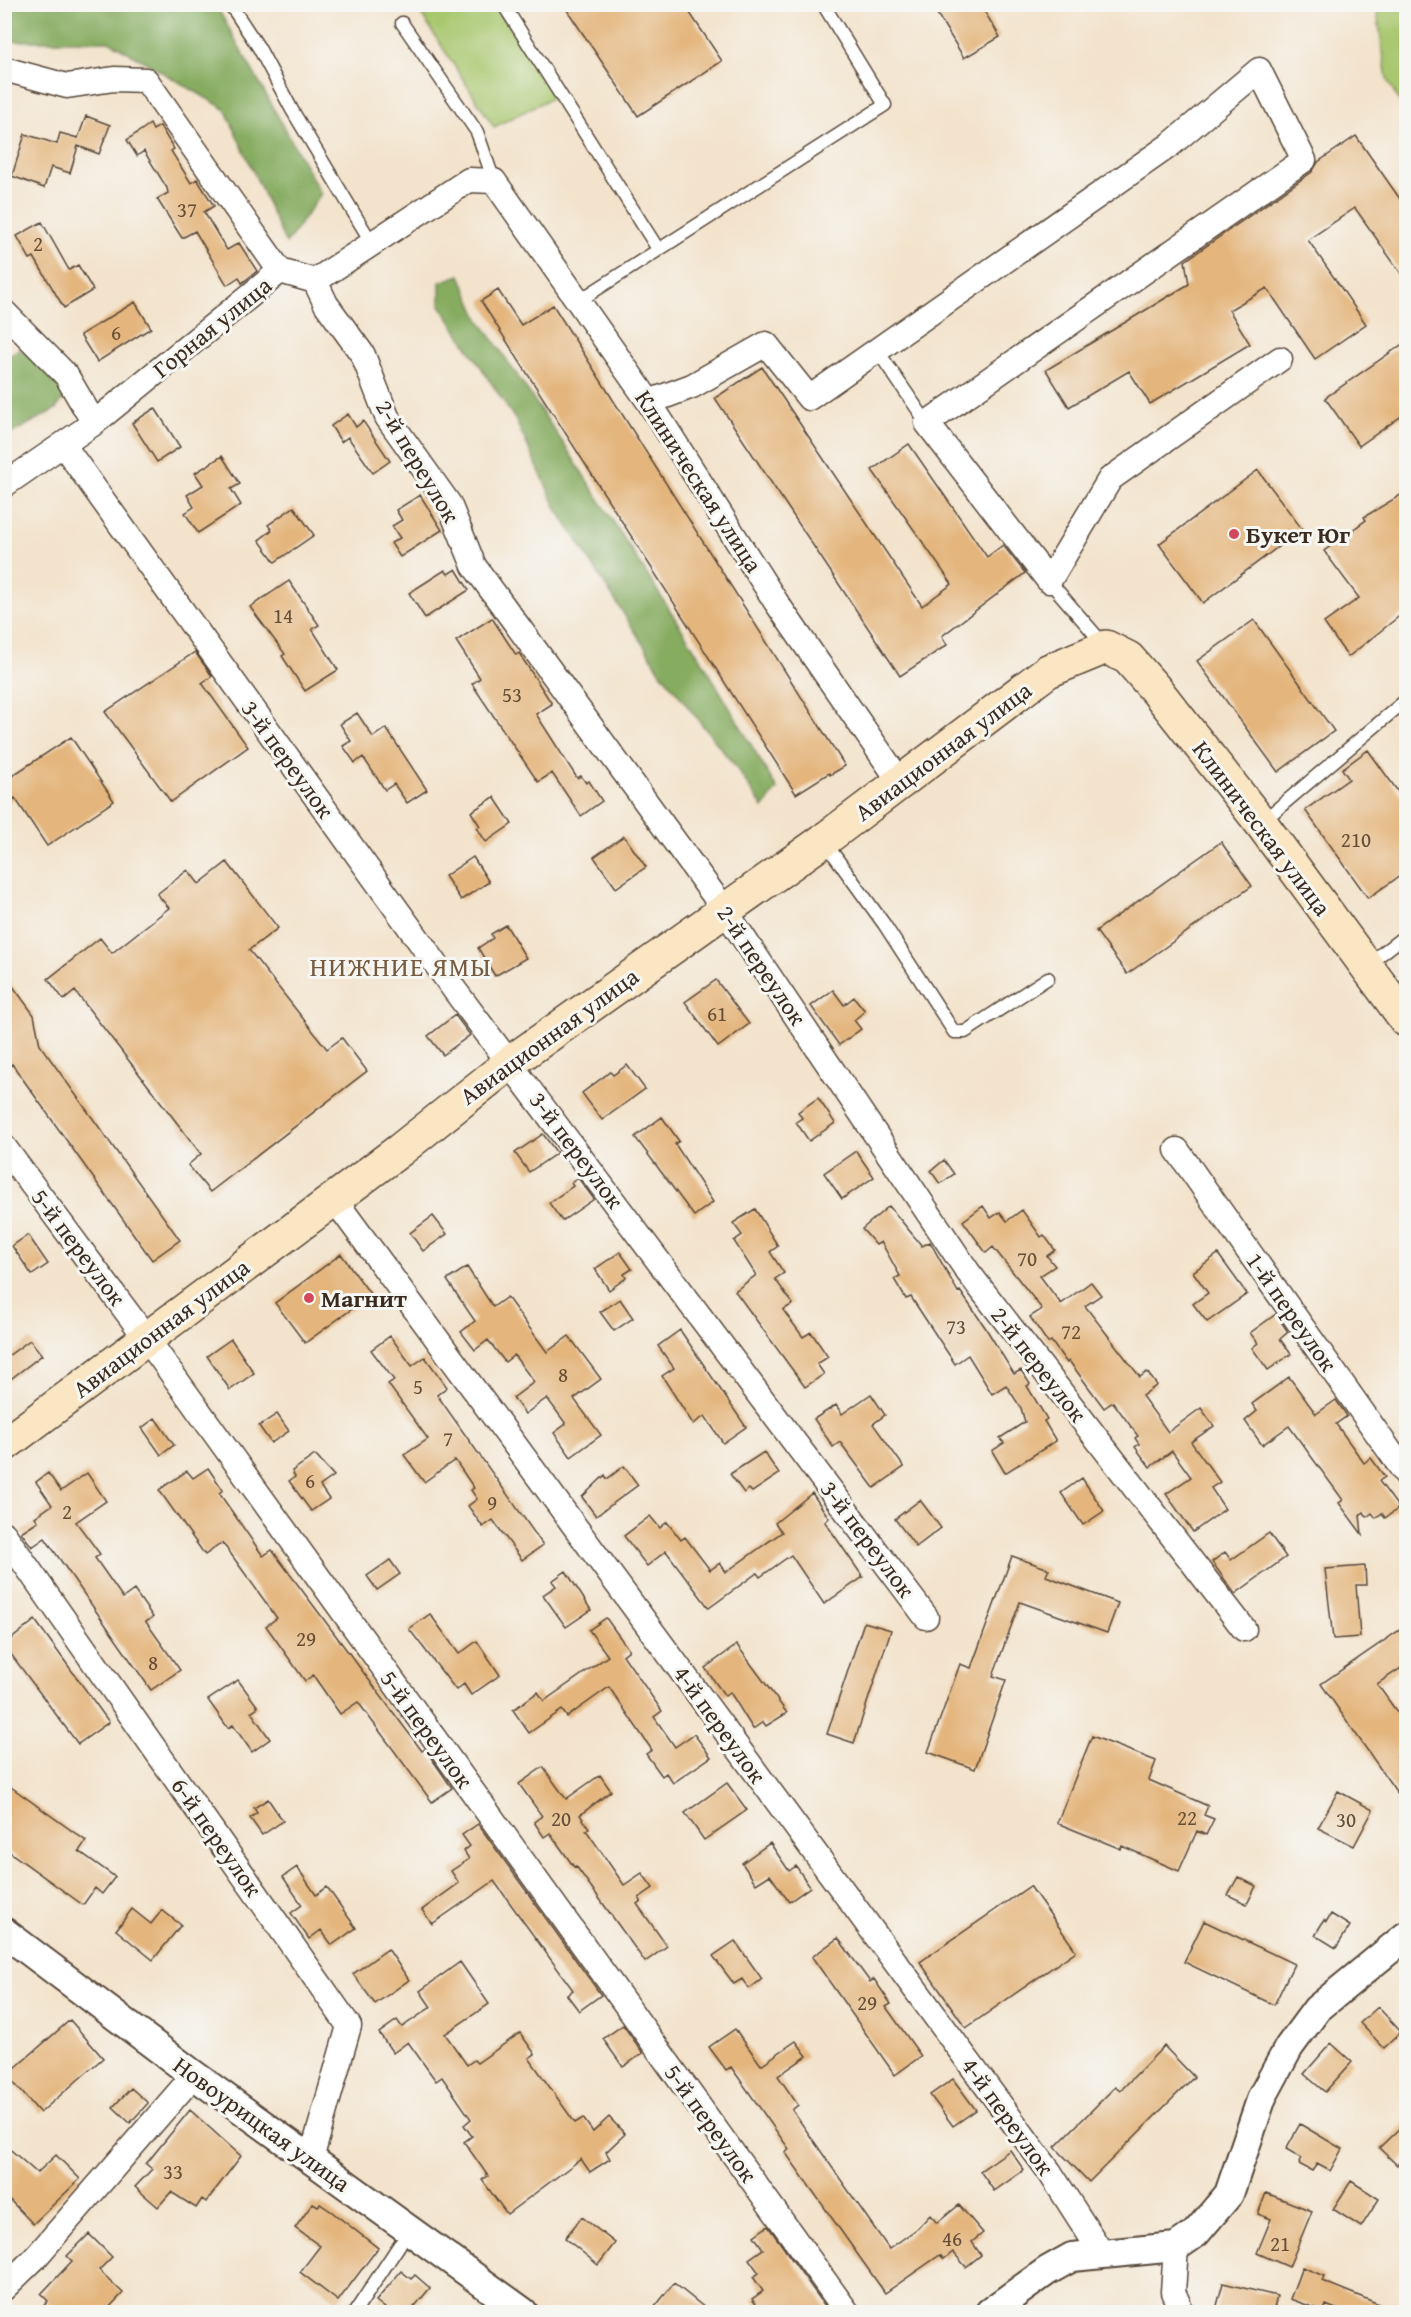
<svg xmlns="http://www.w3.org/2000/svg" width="1411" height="2317" font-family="'Gentium Book Plus',serif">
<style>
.green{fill:#a8c76e;stroke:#727846;stroke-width:1.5}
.forest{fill:#86ac61;stroke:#606b40;stroke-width:1.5}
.building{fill:#e4b67e}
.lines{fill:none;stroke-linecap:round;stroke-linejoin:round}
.service-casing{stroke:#574638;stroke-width:15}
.minor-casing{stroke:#574638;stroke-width:27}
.tertiary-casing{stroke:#574638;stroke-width:32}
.secondary-casing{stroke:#574638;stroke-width:36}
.service{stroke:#fff;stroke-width:12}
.minor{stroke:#fff;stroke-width:24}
.tertiary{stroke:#fff;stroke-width:28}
.secondary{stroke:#fbe6c4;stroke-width:33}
.poi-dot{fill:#d1495b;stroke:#f6f6f2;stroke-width:2}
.labels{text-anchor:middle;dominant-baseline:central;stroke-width:6;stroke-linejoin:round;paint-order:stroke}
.number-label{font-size:21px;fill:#654d36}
.street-label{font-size:24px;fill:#3b2a1e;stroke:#f6f6f2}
.poi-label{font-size:24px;font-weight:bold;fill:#3b2a1e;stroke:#f6f6f2;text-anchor:start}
.neighbourhood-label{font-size:26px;letter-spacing:1.5px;fill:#765b40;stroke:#f6f6f2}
</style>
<rect width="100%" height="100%" fill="#f6f6f2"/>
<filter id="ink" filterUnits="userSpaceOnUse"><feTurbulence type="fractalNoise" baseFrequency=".0167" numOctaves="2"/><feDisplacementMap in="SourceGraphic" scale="12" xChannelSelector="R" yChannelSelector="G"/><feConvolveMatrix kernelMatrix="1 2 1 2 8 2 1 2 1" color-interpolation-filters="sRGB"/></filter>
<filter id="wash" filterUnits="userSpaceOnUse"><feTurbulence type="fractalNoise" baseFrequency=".008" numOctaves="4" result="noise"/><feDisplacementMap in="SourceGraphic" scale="24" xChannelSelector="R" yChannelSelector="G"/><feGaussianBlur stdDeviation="1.35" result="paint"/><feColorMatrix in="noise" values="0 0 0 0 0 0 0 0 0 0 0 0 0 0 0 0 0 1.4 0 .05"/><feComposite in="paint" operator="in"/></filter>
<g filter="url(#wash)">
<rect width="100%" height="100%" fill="#f3e3cc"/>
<path class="green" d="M415 5H496L555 96 494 127Z
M1376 5H1406V113L1387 79Z"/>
<path class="forest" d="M4 5H216L321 194 286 244 225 109 109 41H5Z
M460 275 479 319 565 446 704 664 777 789 763 808 737 769 660 671 557 509 515 419 440 305V282Z
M19 349 53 369 73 385 56 409 5 437V358Z"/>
<g id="blocks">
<path class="building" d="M563 4H684L722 61 638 116Z
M931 4H980L1000 37 964 58Z
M86 116 110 125 99 154 78 146 70 173 51 167 44 188 12 176 25 134 57 144 60 133 78 138Z
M150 124 153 130 160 126 174 149 171 151 191 183 197 179 214 206 204 212 227 250 239 243 257 271 242 283 239 277 227 285 195 231 182 238 157 199 168 193 167 188 144 151 137 156 127 140Z
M1356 136 1407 209V282L1355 208 1308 240 1366 324 1315 359 1267 288 1229 310 1250 344 1150 404 1129 371 1069 407 1046 370 1189 284 1185 261 1312 172 1318 162Z
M42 222 69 270 78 265 93 290 64 308 34 257 30 259 17 236Z
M498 290 521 325 553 305 845 766 830 775 829 773 796 794 481 301Z
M135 302 151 328 97 362 80 335Z
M1407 341V412L1359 446 1325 398Z
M762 367 922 606 952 584 872 470 909 444 987 557 1003 545 1025 573 942 636 947 645 900 676 715 398Z
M155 408 180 447 157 462 132 423Z
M348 414 356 427 363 421 390 461 373 473 348 437 341 442 331 426Z
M222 456 240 484 231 489 241 505 198 533 185 513 194 507 187 495 203 485 195 473Z
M1258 470 1302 529 1203 603 1159 544Z
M1407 491V610L1348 657 1324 623 1359 598 1324 551 1366 520 1364 517Z
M420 495 442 530 400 557 391 543 400 538 392 526 402 520 396 510Z
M294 507 314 535 275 562 259 540 272 530 268 525Z
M456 569 469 590 425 618 409 593 445 570 448 574Z
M289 581 319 625 312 629 338 670 305 691 282 656 285 654 250 607Z
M492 618 516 655 519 653 552 704 536 714 577 778 581 776 586 783 589 781 602 801 581 816 552 773 538 782 472 684 480 678 456 641Z
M1254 620 1334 731 1278 772 1197 661Z
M195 652 212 676 202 683 248 747 171 802 105 712Z
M357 713 373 737 386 728 427 790 407 803 394 784 385 790 363 757 355 763 343 746 351 741 340 724Z
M71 737 114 801 47 846 15 798 4 805V781Z
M1368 750 1407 804V871L1368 898 1305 810 1349 779 1342 769Z
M494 797 512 824 486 842 477 828 480 826 471 812Z
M624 836 646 867 616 888 594 857Z
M1221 842 1252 886 1127 974 1096 931Z
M473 857 489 882 461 900 445 876Z
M227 862 278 928 249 950 327 1049 342 1038 367 1071 210 1192 188 1165 201 1154 75 991 64 1000 48 979 100 938 112 953 169 908 157 894 188 870 199 884Z
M506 925 526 958 495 976 478 948 493 938 491 934Z
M4 974 34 1015 40 1045 180 1240 152 1260 12 1064 4 1069Z
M716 980 749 1024 718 1047 685 1002Z
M833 990 844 1005 854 997 865 1011 854 1020 861 1029 839 1045 811 1006Z
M455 1015 470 1035 443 1055 428 1036Z
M627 1065 645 1089 602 1120 582 1093 610 1072 613 1075Z
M818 1098 835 1123 809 1141 796 1122 802 1118 798 1112Z
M662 1117 679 1141 675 1144 713 1202 694 1216 635 1137Z
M543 1134 557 1153 529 1172 515 1153Z
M856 1151 874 1177 842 1199 824 1173Z
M944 1160 954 1174 940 1184 931 1171Z
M578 1178 594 1199 562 1221 549 1203 573 1186 571 1183Z
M889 1206 922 1246 930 1242 958 1292 960 1291 985 1327 1014 1374 1021 1370 1030 1384 1027 1386 1047 1419 1044 1421 1056 1441 1005 1473 992 1451 1004 1443 1000 1438 1025 1422 1021 1408 1006 1385 992 1394 968 1355 955 1364 911 1297 906 1299 894 1279 900 1276 881 1242 876 1245 862 1229Z
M983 1206 991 1218 1000 1212 1007 1221 1022 1210 1041 1237 1044 1235 1055 1250 1047 1256 1055 1266 1040 1276 1061 1304 1091 1282 1101 1295 1085 1306 1140 1377 1147 1372 1157 1385 1142 1396 1168 1432 1201 1408 1214 1426 1191 1442 1220 1482 1211 1488 1225 1509 1193 1532 1166 1494 1191 1477 1172 1451 1150 1467 1135 1447 1139 1444 1135 1438 1138 1436 1113 1402 1104 1408 1069 1361 1067 1363 1051 1341 1048 1343 1030 1317 1042 1309 993 1247 986 1253 963 1221Z
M755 1209 778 1246 770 1252 784 1273 775 1279 793 1304 783 1310 803 1337 811 1332 828 1357 817 1364 824 1374 805 1387 735 1291 756 1275 734 1241 742 1235 733 1223Z
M433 1216 447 1234 423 1251 410 1233Z
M28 1235 48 1264 32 1275 12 1246Z
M620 1252 632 1269 624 1274 626 1278 609 1290 595 1269Z
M341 1254 371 1295 305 1343 275 1303Z
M1218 1254 1247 1294 1207 1322 1193 1304 1208 1293 1193 1272Z
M467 1267 493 1307 507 1297 547 1352 569 1336 601 1379 574 1399 601 1435 571 1457 554 1433 566 1424 547 1398 525 1414 513 1398 534 1382 514 1355 505 1362 488 1340 475 1350 461 1332 475 1321 447 1280Z
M620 1299 633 1318 614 1331 600 1312Z
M1276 1314 1288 1332 1280 1339 1291 1354 1268 1370 1252 1348 1258 1343 1250 1333Z
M680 1330 746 1427 723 1443 705 1416 693 1424 662 1376 674 1368 658 1346Z
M390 1336 412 1366 425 1357 447 1387 437 1395 543 1545 522 1560 493 1520 483 1527 468 1506 477 1499 471 1490 474 1488 455 1460 424 1482 404 1455 428 1439 388 1384 394 1380 371 1350Z
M231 1339 254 1373 230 1390 207 1356Z
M30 1340 42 1355 4 1384V1359Z
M1289 1377 1316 1414 1336 1400 1347 1416 1336 1424 1364 1463 1371 1458 1385 1477 1379 1481 1399 1508 1385 1518 1382 1513 1376 1518 1372 1513 1367 1517 1364 1512 1360 1515 1362 1534 1339 1503 1343 1500 1289 1426 1262 1445 1245 1421 1257 1411 1252 1404Z
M871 1394 885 1415 873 1424 904 1467 874 1488 840 1442 833 1447 814 1419 836 1405 842 1414Z
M277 1414 289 1431 271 1443 259 1426Z
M155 1418 174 1445 161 1455 142 1428Z
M764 1452 779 1474 752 1492 749 1489 744 1493 730 1474Z
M315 1455 334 1476 320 1486 329 1499 311 1511 289 1481 295 1477 292 1471Z
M624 1466 638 1485 596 1516 582 1497 605 1475 607 1479Z
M208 1468 223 1490 219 1493 263 1556 272 1550 422 1751 425 1749 452 1788 432 1802 358 1702 340 1714 313 1675 305 1681 266 1626 277 1618 228 1550 222 1543 205 1555 159 1490 187 1471 193 1478Z
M48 1473 61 1491 87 1473 106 1501 76 1522 100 1554 95 1558 123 1598 134 1590 153 1617 146 1622 180 1670 151 1690 45 1538 32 1547 21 1532 38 1521 35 1517 52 1505 36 1482Z
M1082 1478 1104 1511 1083 1525 1061 1493Z
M812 1493 829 1518 825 1522 863 1577 824 1604 791 1555 760 1577 757 1573 709 1608 666 1551 647 1566 624 1536 650 1516 660 1528 667 1522 681 1540 685 1537 710 1570 720 1563 726 1572 782 1532 775 1523Z
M920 1500 941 1528 916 1547 895 1519Z
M1269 1533 1286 1557 1235 1594 1212 1562 1225 1552 1231 1560Z
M1012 1556 1049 1569 1046 1576 1118 1603 1107 1633 1020 1602 993 1676 1006 1680 975 1769 928 1752 960 1664 971 1668Z
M390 1560 400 1574 377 1590 367 1576Z
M1365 1566 1366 1585H1356L1360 1637 1333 1639 1325 1569Z
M566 1571 591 1610 566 1627 543 1595 556 1586 552 1581Z
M430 1614 459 1654 477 1641 500 1675 471 1695 464 1684 456 1690 409 1629Z
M606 1618 629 1650 623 1655 662 1711 654 1717 675 1747 694 1734 711 1757 673 1783 666 1773 662 1776 646 1754 652 1750 609 1687 567 1717 562 1710 529 1733 513 1710 538 1692 544 1701 608 1656 589 1630Z
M35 1620 109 1722 78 1744 4 1645Z
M864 1622 891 1630 854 1743 827 1734Z
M1407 1625V1664L1377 1684 1407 1726V1750L1397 1756 1407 1770V1807L1321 1684Z
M737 1645 787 1713 766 1726 763 1722 753 1729 730 1692 725 1696 705 1668Z
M238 1680 258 1707 251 1712 270 1739 252 1752 233 1725 228 1728 208 1700Z
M1092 1736 1156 1761 1149 1780 1208 1806 1204 1815 1214 1819 1206 1835 1197 1831 1179 1871 1122 1846 1121 1849 1057 1823Z
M543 1767 566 1799 600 1775 611 1791 580 1815 589 1828 586 1830 624 1885 642 1873 653 1888 639 1898 641 1901 637 1904 667 1946 645 1962 576 1866 574 1867 550 1833 544 1837 534 1822 542 1816 519 1784Z
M4 1782 86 1841 79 1851 115 1877 102 1894 95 1888 83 1905 4 1848Z
M727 1783 747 1810 704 1840 685 1813Z
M1338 1791 1373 1810 1354 1846 1318 1828Z
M268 1799 283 1821 262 1835 250 1818 257 1813 254 1808Z
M478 1824 601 1995 579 2011 567 1995 573 1990 494 1881 432 1924 422 1910 459 1883 451 1871 469 1859 464 1851 470 1846 462 1835Z
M770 1843 789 1871 796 1866 810 1887 789 1902 770 1875 756 1884 742 1863Z
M297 1867 316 1895 327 1887 356 1928 332 1945 321 1930 309 1939 291 1913 302 1905 283 1877Z
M1238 1877 1256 1886 1247 1904 1228 1895Z
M1030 1886 1076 1951 966 2028 920 1962Z
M132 1909 151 1924 162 1910 181 1925 153 1960 116 1930Z
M1331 1914 1350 1926 1336 1948 1315 1935 1324 1920 1326 1922Z
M1204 1921 1294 1964 1274 2005 1184 1962Z
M838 1938 870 1982 874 1979 891 2004 886 2007 921 2056 895 2075 812 1957Z
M735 1941 762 1979 749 1989 742 1979 734 1984 713 1956Z
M388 1949 409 1980 375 2004 353 1974Z
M460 1962 489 2004 445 2034 467 2065 474 2060 477 2063 520 2033 535 2054 529 2058 575 2123 583 2118 593 2132 609 2117 625 2134 606 2152 610 2159 590 2172 581 2159 507 2214 482 2180 488 2176 464 2142 472 2136 464 2125 471 2119 442 2077 436 2081 408 2042 393 2053 379 2033 397 2020 402 2027 431 2007 420 1991Z
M1378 2007 1401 2032 1384 2048 1360 2023Z
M70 2020 103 2058 40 2113 7 2075Z
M623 2025 643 2053 623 2067 603 2039Z
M735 2029 761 2065 796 2041 807 2056 778 2076 798 2105 792 2110 889 2249 918 2228 930 2215 937 2223 959 2205 983 2233 972 2242 981 2255 966 2267 953 2252 944 2259 940 2255 885 2293 785 2152 789 2149 731 2067 726 2070 709 2047Z
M1331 2043 1352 2062 1325 2092 1304 2074Z
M1164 2046 1194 2077 1089 2182 1055 2147 1115 2087 1120 2091Z
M953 2079 976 2110 953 2126 930 2095Z
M131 2088 148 2103 130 2123 113 2107Z
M190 2110 241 2156 206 2202 202 2199 196 2208 171 2192 158 2207 135 2187 152 2169 146 2164Z
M1407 2121V2155L1397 2165 1379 2148Z
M1300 2124 1342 2149 1330 2171 1317 2164 1312 2171 1299 2164 1302 2158 1286 2149Z
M4 2144 37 2173 56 2155 80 2179 33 2224 4 2194Z
M1010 2150 1024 2170 994 2191 980 2171Z
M1351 2181 1379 2199 1361 2227 1333 2209Z
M1266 2193 1312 2211 1289 2267 1257 2253 1271 2219 1258 2214Z
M313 2203 318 2206 320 2204 332 2212 378 2248 338 2301 300 2272 320 2246 295 2228Z
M582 2217 615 2243 598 2265 565 2238Z
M768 2226 830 2313H762L752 2299 763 2291 753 2277 759 2273 749 2259 763 2249 754 2236Z
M89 2234 112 2257 99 2270 123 2293 104 2313H37L48 2301 41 2294 72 2261 67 2256Z
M1302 2267 1324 2276 1322 2281 1401 2313H1346L1326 2305 1324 2311 1290 2299Z
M401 2271 411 2279 415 2275 430 2288 410 2312H390L376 2301Z
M674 2283 711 2313H650Z
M1223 2283 1277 2296 1273 2313H1215Z"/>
</g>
</g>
<g filter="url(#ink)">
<use href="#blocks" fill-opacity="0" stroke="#574638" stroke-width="1.5"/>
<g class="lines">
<defs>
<path id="service" d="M230 4 259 48 292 110 373 245
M503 4 658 249
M402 23 477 132 494 181
M577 302 885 105 823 4
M877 350 927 423
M1049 581 1105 646
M1262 822 1406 700
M824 841 884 924 954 1032H965L1048 978
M1367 965 1406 935
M355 2312 400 2244"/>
<path id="minor" d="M4 69 67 86 114 79 146 80 280 271
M280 271 315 281 469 180 494 181 649 402 776 602 901 783
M315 281 326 304 363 355 387 417 449 504 474 566 724 909 968 1272 1244 1629
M4 312 66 375 94 423
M649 402 692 386 766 344 809 398 1170 145 1259 70 1304 160 927 423 1049 581 1110 479 1280 359
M64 446 456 992 926 1617
M4 485 94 423 280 271
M4 1147 147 1339 847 2312
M1177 1150 1406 1474
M334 1199 1049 2171 1101 2252
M4 1534 349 2026 311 2159
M1176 2247 1173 2292 1182 2312
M4 2288 35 2258 194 2075"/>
<path id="tertiary" d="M4 1932 194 2075 523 2312
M990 2312 1047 2271 1072 2257 1176 2247 1196 2233 1229 2194 1262 2097 1289 2047 1317 2009 1406 1936"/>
<path id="secondary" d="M4 1445 400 1150 511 1062 824 840 1048 671 1106 647 1128 658 1157 691 1261 823 1406 1020"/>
</defs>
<use href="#service" class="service-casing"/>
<use href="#minor" class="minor-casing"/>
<use href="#tertiary" class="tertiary-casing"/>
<use href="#secondary" class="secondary-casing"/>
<use href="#service" class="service"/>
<use href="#minor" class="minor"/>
<use href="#tertiary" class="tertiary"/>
<use href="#secondary" class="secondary"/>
</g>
</g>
<g class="poi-dot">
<circle cx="1234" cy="534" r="6"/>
<circle cx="309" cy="1298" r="6"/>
</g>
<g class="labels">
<g class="number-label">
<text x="187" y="209">37</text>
<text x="38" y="243">2</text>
<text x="116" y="332">6</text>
<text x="283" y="615">14</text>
<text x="512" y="694">53</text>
<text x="1356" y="839">210</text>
<text x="717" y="1013">61</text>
<text x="1027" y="1258">70</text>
<text x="956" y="1326">73</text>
<text x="1071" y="1331">72</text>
<text x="563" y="1374">8</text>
<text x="418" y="1386">5</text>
<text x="448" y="1438">7</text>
<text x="310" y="1480">6</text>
<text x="492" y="1502">9</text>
<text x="67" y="1511">2</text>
<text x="306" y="1638">29</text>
<text x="153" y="1662">8</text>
<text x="1187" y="1817">22</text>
<text x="561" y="1818">20</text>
<text x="1346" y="1819">30</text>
<text x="867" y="2002">29</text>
<text x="173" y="2171">33</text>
<text x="952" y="2238">46</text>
<text x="1280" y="2243">21</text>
</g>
<g class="street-label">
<text transform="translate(212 327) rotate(-39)">Горная улица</text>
<text transform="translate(418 461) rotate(59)">2-й переулок</text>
<text transform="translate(699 481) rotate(57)">Клиническая улица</text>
<text transform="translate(943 751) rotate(-37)">Авиационная улица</text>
<text transform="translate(288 759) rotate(54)">3-й переулок</text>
<text transform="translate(1262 828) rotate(53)">Клиническая улица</text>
<text transform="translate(762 965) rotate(56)">2-й переулок</text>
<text transform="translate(549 1036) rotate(-36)">Авиационная улица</text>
<text transform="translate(577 1150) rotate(53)">3-й переулок</text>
<text transform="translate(79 1247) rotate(53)">5-й переулок</text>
<text transform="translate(1292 1312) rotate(55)">1-й переулок</text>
<text transform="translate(161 1328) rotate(-37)">Авиационная улица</text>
<text transform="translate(1039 1364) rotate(52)">2-й переулок</text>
<text transform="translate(868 1539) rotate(53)">3-й переулок</text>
<text transform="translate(720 1724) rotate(54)">4-й переулок</text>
<text transform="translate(427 1729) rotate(54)">5-й переулок</text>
<text transform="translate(217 1837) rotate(55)">6-й переулок</text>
<text transform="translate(1008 2116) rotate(54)">4-й переулок</text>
<text transform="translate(711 2123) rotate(54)">5-й переулок</text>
<text transform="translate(262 2124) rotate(36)">Новоурицкая улица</text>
</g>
<g class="poi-label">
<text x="1246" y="534">Букет Юг</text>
<text x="321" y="1298">Магнит</text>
</g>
<g class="neighbourhood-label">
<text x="401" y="966">НИЖНИЕ ЯМЫ</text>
</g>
</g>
<rect width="1411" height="2317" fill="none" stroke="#f6f6f2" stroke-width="24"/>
</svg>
